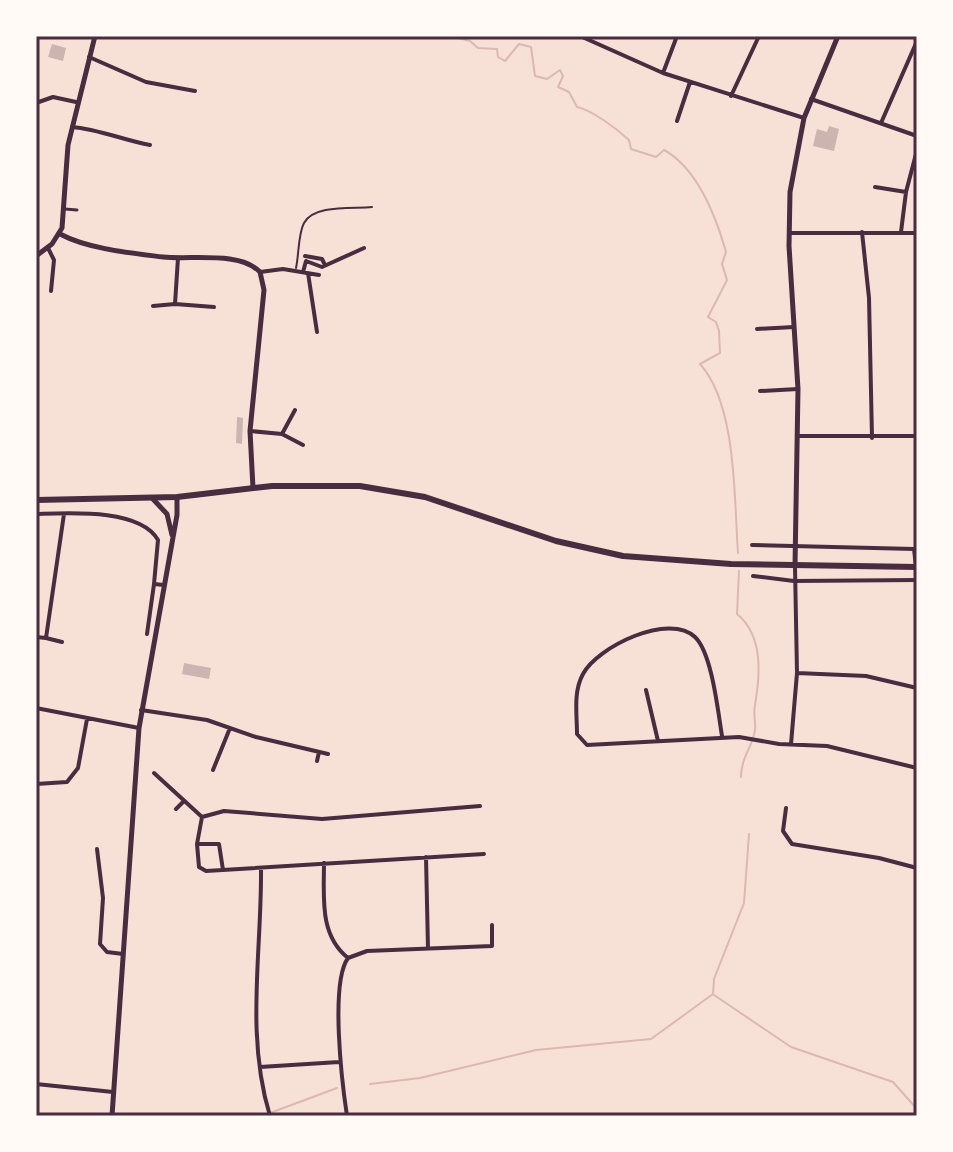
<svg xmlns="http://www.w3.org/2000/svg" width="953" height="1152" font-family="'Roboto Serif',serif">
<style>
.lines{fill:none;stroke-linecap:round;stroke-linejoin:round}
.stream{stroke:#dcb8b0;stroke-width:2}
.building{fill:#ccb4b1}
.service{stroke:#4a2c40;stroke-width:2}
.pedestrian{stroke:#4a2c40;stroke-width:3}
.minor{stroke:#4a2c40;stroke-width:4}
.tertiary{stroke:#4a2c40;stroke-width:5}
.trunk{stroke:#4a2c40;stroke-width:6}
.neatline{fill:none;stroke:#4a2c40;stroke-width:3}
</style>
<rect width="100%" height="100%" fill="#f7e1d7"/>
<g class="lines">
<path class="stream" d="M451 36 470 41 478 48 497 49 498 57 505 61 519 44 531 47 535 76 547 79 560 70 563 76 558 87 569 92 577 107C592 110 617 129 629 140L631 149 656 157 664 150C697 168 716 217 726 252L722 264 727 280 708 317 716 322 719 331 720 353 700 364C737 405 734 499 738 553
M739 571 737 614C764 636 760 676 755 705 753 714 756 722 755 730 753 746 741 757 741 777
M713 994 714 979 744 903 749 834
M714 995 791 1047 893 1082 917 1109
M370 1084 420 1078 536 1050 651 1039 713 994
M262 1116 337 1088"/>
</g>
<path class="building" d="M52 44 66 48 63 61 48 57Z
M829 126 839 129 834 151 813 146 817 129 827 132Z
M237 417 243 418 242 444 236 443Z
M184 663 211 668 209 679 182 674Z"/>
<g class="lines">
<path class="service" d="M296 268C299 255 298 234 304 223 314 204 353 209 372 207"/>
<path class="pedestrian" d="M65 209 77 210"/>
<path class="minor" d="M580 36 663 73 804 118
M916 36 917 37
M89 57 146 82 195 91
M663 73 677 36
M731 96 759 36
M811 99 917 136
M36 103 53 97 76 102
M677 121 690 82
M881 123 917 41
M72 127C98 129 123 140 150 145
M875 187 906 192
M862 232 869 298 872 438
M901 232 906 192 917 150
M789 233H917
M48 248 54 260 51 291
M305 256 322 259 325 265
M178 258 175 304 214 307
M260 272 283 269 319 275
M303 272 306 261 322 267 364 248
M308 273 317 332
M153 306 175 304
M757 329 794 327
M760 391 798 389
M250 431 282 434 295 410
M282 434 303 445
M797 436H917
M36 514C68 513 140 508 158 540L154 584
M752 545 914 549 916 567
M753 576 794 581 917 580
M147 634 154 584 164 585
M36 637 46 638 64 514
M46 638 62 642
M797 673 866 676 917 688
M646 690 658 741
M36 708 139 728
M141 710 207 720 256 737 328 754
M722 736C718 712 712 653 695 637 669 612 597 647 583 674 573 692 577 714 577 734L587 745 739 737 779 744 827 746 917 768
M791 744 797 673 795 567
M317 761 319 752
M213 770 230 728
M154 773 202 817 224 811 322 819 480 806
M36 784 67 782 78 768 87 719
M786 808 783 831 792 844 879 858 917 868
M176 809 183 802
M197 844 202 817
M97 849 103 898 100 944 107 952 123 954
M426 857 428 949
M324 863C324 897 319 935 348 958 330 983 342 1083 347 1116
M261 868C262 951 245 1034 270 1116
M223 870 219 844H197L199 867 206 871 484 854
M348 958 367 951 492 946V925
M260 1067 339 1062
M36 1084 113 1092
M438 1116H515"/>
<path class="tertiary" d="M60 234C88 249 131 253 163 257 191 260 240 251 260 272L264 290 250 431 253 488
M36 256 52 244 62 228 68 145 95 36
M152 498 167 514 172 535
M795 566 798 389 789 246 790 192 804 118 838 36
M112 1116 139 728 177 515V497"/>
<path class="trunk" d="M36 500 177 497 272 486H360L425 497 556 541 623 556 731 564 917 567"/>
</g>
<rect width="953" height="1152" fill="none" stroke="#fffaf5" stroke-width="76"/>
<rect x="38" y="38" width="877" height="1076" class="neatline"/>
</svg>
